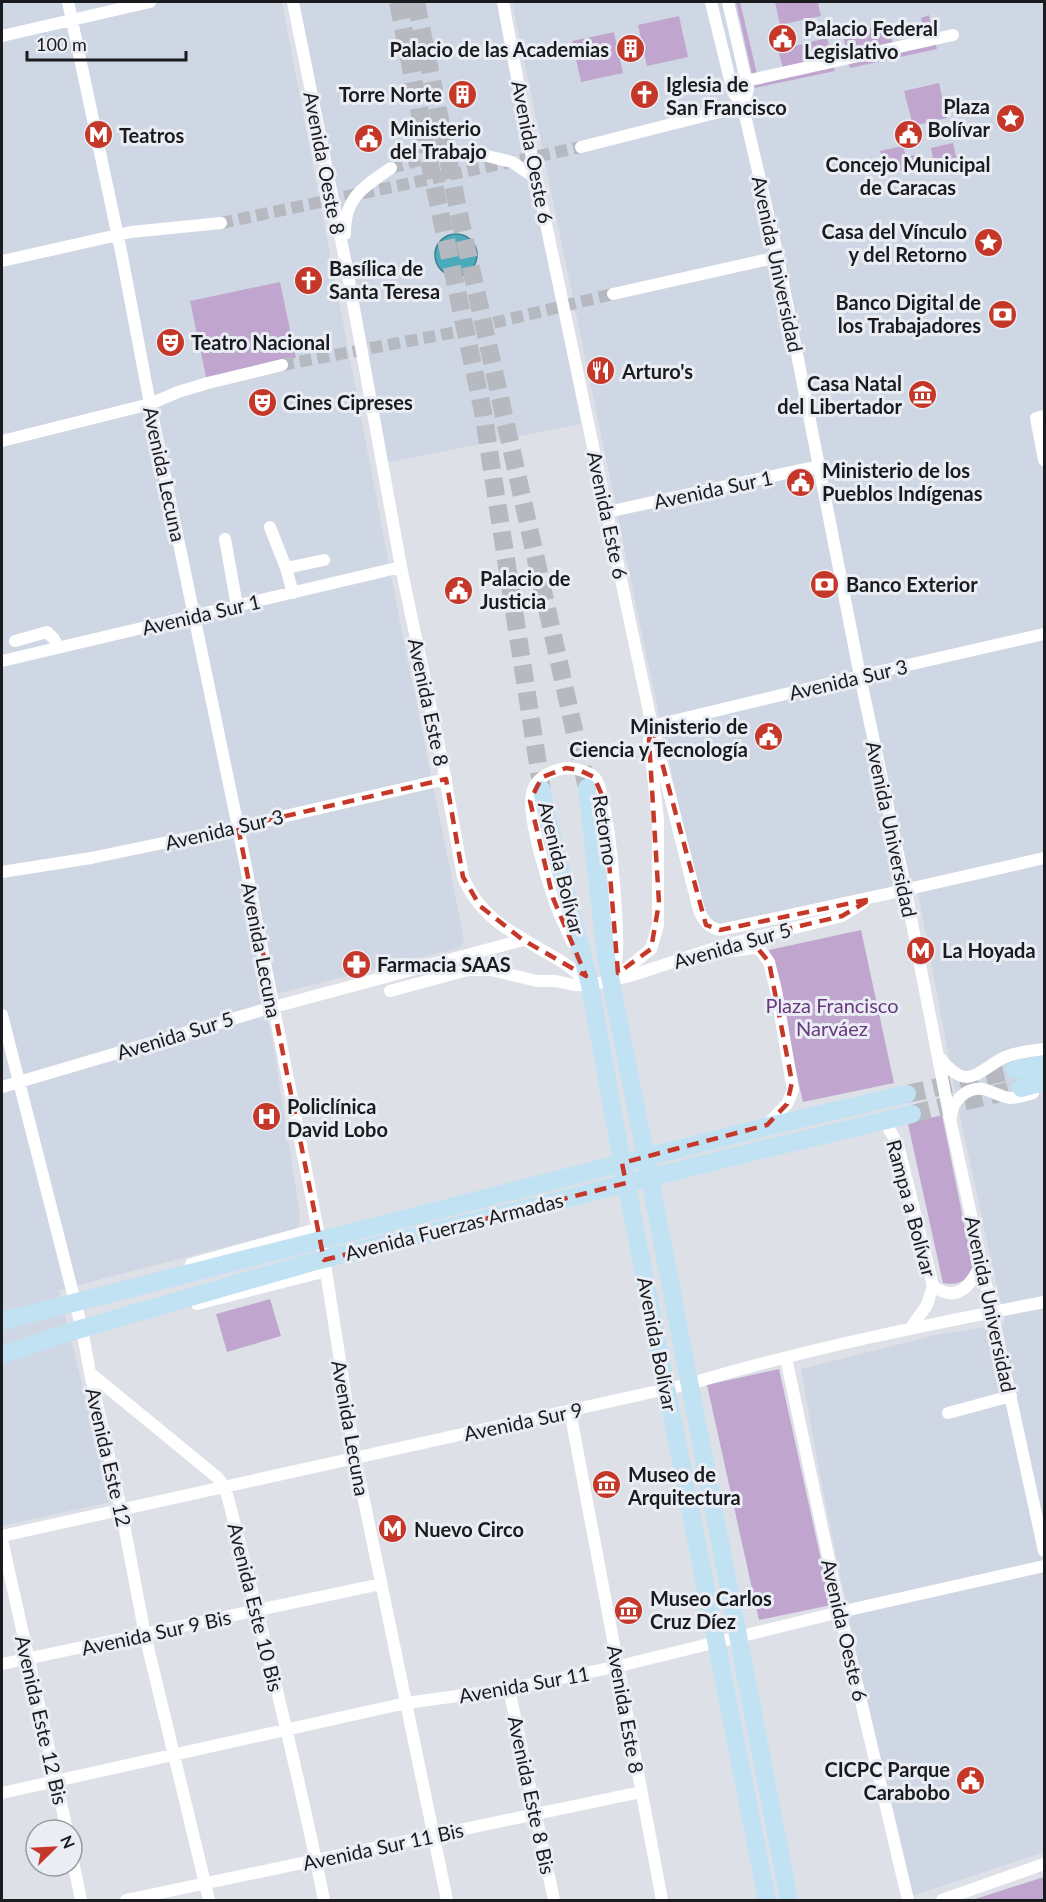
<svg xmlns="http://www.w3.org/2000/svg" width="1046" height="1902" font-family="Lato,sans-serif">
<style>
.built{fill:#d0d7e4}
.green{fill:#c0a6cf}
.water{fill:#4aabbd;stroke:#3c808d;stroke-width:1.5}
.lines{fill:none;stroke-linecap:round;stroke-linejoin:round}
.street-tunnel{stroke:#b6b9bf;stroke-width:12;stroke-dasharray:12 6;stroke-linecap:butt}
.secondary-tunnel{stroke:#b6b9bf;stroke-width:18;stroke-dasharray:18 9;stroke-linecap:butt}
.street{stroke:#fff;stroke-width:12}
.secondary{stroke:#c1e2f3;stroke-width:18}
.marked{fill:none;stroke:#c53829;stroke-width:4.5;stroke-dasharray:12 8;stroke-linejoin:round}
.labels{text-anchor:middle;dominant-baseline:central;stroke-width:6;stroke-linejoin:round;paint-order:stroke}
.poi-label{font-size:20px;font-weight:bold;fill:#1a1b1e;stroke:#eaeef4;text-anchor:start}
.street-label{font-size:20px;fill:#1a1b1e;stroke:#eaeef4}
.park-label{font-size:20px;fill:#683880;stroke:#eaeef4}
</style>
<rect width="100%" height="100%" fill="#dde1e7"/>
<path class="built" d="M2 2H282L401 627 464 938 463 944 459 948 263 997 273 1043 300 1215 299 1224 297 1228 291 1230 59 1290 111 1502 2 1526Z
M296 2H501L581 424 385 463Z
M512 2H1044V1852L906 1898 820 1476 801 1369 936 1335 1005 1324 959 1112 916 882 718 925 707 918 699 900 645 649Z"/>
<path class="green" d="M736 2H740L757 74 783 68 778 50 827 38 835 71 755 88Z
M775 2H814L818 3 821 16 780 25Z
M929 15 937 49 850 68 843 35 889 24 893 44 924 37 921 18Z
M679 16 688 57 647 66 638 25Z
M614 32 623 73 581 82 572 41Z
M939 83 947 118 913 126 904 91Z
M953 143 957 160 931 166 930 160 933 159 931 148Z
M903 146 906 157 919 154 922 166 886 174 880 151Z
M280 282 296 358 206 377 190 301Z
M861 930 894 1083 803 1102 769 950Z
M942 1115 974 1272C963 1281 958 1286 943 1283L908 1124Z
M270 1299 281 1336 227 1352 216 1314Z
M779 1369 831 1605 759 1620 707 1385Z
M1044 1877V1900H972Z"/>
<path class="water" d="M435 255a21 21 0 1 1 42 0a21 21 0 1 1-42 0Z"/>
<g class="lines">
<path class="street-tunnel" d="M391 168 437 155 479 154
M221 223 581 147
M282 365 456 332 613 294"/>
<path class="secondary-tunnel" d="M398 2 431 170 483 412 542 790
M416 2 461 223 587 788
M907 1094 1015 1070
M912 1114 1021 1088"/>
<path class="street" d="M68 2 121 251 150 404 238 827 326 1271 355 1457 447 1900
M293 2 346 264 401 567 443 766 463 877C482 923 524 938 564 963 573 969 581 977 589 984
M503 2 531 153 652 726 649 740 658 820V925L651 949 611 981
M711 2 733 92 743 106 744 111 778 257 860 676 904 882 949 1114 1044 1551
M728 2 748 89 743 106
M2 36 150 2
M746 81 953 35
M581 147 743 106
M479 154 512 162 537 179
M345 234C344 197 364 187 391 168
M2 261 131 232 221 223
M613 294 778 257
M1044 416 1036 418 1044 460
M2 441 150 404 178 392 208 383 282 365
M607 512 819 466
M270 527 286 568 293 593
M225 539 237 606
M286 568 324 560
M1044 634 860 676 652 726 699 910C704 922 708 927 720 930 829 907 937 883 1044 858
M15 641 47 632 54 639 58 647
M2 661 401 567
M2 872 91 858 216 832 446 779
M572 942C566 927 557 912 553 896 546 875 525 809 533 790 537 778 549 772 561 769 571 767 587 770 595 778 609 794 619 928 617 953 617 960 614 968 612 975
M722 948 730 951 755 948 761 951 769 962 776 990 793 1090 787 1104 767 1125
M390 991 468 970H491L537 981H556L574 985H590L630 976 718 947 842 916 863 903
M2 1015 82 1329 90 1373 121 1509 145 1635 209 1900
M940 1058C967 1091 974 1074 1003 1058 1014 1052 1032 1051 1044 1049
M2 1087 259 1011 523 940
M951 1117C951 1101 967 1087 983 1089 992 1091 1001 1097 1010 1098 1017 1098 1027 1095 1033 1093
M884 1120 898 1145 933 1286 927 1305 910 1329
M191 1264 317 1229
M933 1286C959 1305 972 1283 982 1262
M197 1304 326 1271
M786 1358 840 1612 908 1900
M90 1373 218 1478 225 1487C261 1624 296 1761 324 1900
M570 1411 662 1900
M948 1413 1011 1396
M2 1536 689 1384C805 1349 925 1325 1044 1302
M2 1540 67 1830
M2 1664 381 1584
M509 1689 554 1900
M2 1793 406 1703 509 1689 619 1666 840 1612 1044 1566
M72 1856 81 1900
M126 1900 641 1792
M942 1900 1044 1864"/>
<path class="secondary" d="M587 788 606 957 613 992 651 1184 789 1900
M542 790 550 829 590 985 621 1157 767 1900
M1015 1070 1044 1064
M1021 1088 1044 1082
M2 1321 757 1129 907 1094
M2 1355 70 1332 312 1262 753 1152 912 1114"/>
</g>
<path class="marked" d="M652 726 706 925 720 930 871 899 842 916 749 938 769 962 792 1082 787 1104 767 1125 622 1163 626 1183 324 1260 238 827 446 779 463 877 480 906 523 940 586 976 553 898 530 801 542 777 566 768 579 770 594 777 604 800 618 973 651 949 659 903 649 740Z"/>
<defs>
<symbol id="civic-disc" viewBox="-11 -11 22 22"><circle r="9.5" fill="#c53829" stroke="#eaeef4"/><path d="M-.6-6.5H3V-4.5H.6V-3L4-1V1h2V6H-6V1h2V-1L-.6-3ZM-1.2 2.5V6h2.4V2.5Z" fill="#fff"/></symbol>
<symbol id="building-disc" viewBox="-11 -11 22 22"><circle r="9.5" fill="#c53829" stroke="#eaeef4"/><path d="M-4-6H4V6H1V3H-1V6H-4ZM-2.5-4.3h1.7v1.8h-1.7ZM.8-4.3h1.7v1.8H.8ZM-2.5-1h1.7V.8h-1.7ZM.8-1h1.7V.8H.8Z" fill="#fff"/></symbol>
<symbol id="church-disc" viewBox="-11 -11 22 22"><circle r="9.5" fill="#c53829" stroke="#eaeef4"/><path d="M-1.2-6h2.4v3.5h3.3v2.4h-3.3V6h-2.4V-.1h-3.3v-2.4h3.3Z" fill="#fff"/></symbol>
<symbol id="sight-disc" viewBox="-11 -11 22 22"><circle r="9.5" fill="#c53829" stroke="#eaeef4"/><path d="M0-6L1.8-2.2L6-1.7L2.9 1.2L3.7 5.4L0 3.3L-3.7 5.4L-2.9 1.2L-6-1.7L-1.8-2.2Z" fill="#fff"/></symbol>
<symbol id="metro-disc" viewBox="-11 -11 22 22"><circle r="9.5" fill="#c53829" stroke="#eaeef4"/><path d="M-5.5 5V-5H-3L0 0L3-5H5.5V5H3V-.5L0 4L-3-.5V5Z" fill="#fff"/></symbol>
<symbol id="bank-disc" viewBox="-11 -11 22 22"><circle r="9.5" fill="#c53829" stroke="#eaeef4"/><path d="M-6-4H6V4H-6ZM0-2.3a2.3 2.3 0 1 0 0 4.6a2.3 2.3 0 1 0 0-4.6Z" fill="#fff"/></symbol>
<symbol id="theatre-disc" viewBox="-11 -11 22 22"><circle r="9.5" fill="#c53829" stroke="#eaeef4"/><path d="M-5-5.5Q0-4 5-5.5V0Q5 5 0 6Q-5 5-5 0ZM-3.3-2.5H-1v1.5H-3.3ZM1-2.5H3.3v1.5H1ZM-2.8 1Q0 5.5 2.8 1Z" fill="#fff"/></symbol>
<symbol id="restaurant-disc" viewBox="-11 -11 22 22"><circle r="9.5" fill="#c53829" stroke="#eaeef4"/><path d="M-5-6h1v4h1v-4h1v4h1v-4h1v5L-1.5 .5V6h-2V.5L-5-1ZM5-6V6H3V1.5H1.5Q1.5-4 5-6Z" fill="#fff"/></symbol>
<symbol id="museum-disc" viewBox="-11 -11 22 22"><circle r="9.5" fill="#c53829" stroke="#eaeef4"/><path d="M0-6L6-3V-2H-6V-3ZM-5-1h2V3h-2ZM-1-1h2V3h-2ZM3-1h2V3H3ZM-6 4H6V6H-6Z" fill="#fff"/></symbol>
<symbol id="pharmacy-disc" viewBox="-11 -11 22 22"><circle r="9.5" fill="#c53829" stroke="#eaeef4"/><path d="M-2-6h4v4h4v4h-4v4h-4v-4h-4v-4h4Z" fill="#fff"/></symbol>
<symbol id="hospital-disc" viewBox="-11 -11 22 22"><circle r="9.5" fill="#c53829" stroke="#eaeef4"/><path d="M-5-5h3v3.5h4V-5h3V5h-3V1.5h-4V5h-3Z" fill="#fff"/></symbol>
</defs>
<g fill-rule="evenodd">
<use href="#civic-disc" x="766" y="22" width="33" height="33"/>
<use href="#building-disc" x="614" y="32" width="33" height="33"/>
<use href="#building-disc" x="446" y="78" width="33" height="33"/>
<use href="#church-disc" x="628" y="78" width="33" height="33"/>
<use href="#sight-disc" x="994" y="102" width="33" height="33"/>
<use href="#civic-disc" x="892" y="118" width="33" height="33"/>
<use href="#metro-disc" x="82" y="118" width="33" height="33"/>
<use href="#civic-disc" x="352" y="122" width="33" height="33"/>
<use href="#sight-disc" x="972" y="226" width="33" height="33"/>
<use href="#church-disc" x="292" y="264" width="33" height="33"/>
<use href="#bank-disc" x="986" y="298" width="33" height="33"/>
<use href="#theatre-disc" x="154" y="326" width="33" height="33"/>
<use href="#restaurant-disc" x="584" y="354" width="33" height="33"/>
<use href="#museum-disc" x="906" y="378" width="33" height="33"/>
<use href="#theatre-disc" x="246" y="386" width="33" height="33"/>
<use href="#civic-disc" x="784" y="466" width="33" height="33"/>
<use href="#bank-disc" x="808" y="568" width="33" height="33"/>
<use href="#civic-disc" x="442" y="574" width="33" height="33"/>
<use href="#civic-disc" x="752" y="720" width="33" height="33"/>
<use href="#metro-disc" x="904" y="934" width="33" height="33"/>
<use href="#pharmacy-disc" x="340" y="948" width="33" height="33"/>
<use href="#hospital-disc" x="250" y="1100" width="33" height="33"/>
<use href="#museum-disc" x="590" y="1468" width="33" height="33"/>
<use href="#metro-disc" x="376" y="1512" width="33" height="33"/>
<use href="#museum-disc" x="612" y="1594" width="33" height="33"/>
<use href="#civic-disc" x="954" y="1764" width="33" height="33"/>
</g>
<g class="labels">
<g class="poi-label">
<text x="804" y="28">Palacio Federal<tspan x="804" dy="23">Legislativo</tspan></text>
<text x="609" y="49" text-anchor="end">Palacio de las Academias</text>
<text x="666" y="84">Iglesia de<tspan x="666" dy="23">San Francisco</tspan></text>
<text x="442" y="94" text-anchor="end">Torre Norte</text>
<text x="990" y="106" text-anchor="end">Plaza<tspan x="990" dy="23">Bolívar</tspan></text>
<text x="390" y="128">Ministerio<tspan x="390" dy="23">del Trabajo</tspan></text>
<text x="119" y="135">Teatros</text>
<text x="908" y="164" text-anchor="middle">Concejo Municipal<tspan x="908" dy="23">de Caracas</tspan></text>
<text x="967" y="231" text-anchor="end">Casa del Vínculo<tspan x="967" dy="23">y del Retorno</tspan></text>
<text x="329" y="268">Basílica de<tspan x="329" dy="23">Santa Teresa</tspan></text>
<text x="981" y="302" text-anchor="end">Banco Digital de<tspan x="981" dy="23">los Trabajadores</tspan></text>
<text x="191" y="342">Teatro Nacional</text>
<text x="622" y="371">Arturo's</text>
<text x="902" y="383" text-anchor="end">Casa Natal<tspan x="902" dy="23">del Libertador</tspan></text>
<text x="283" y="402">Cines Cipreses</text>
<text x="822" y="470">Ministerio de los<tspan x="822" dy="23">Pueblos Indígenas</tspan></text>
<text x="480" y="578">Palacio de<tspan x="480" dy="23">Justicia</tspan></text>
<text x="846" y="584">Banco Exterior</text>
<text x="748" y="726" text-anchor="end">Ministerio de<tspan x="748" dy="23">Ciencia y Tecnología</tspan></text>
<text x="942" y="950">La Hoyada</text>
<text x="377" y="964">Farmacia SAAS</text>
<text x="287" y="1106">Policlínica<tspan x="287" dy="23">David Lobo</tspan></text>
<text x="628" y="1474">Museo de<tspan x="628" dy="23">Arquitectura</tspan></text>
<text x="414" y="1529">Nuevo Circo</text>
<text x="650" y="1598">Museo Carlos<tspan x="650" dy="23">Cruz Díez</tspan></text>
<text x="950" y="1769" text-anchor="end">CICPC Parque<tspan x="950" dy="23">Carabobo</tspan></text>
</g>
<g class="street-label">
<text transform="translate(533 152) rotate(79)">Avenida Oeste 6</text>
<text transform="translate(325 163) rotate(79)">Avenida Oeste 8</text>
<text transform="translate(778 264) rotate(78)">Avenida Universidad</text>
<text transform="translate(165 474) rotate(78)">Avenida Lecuna</text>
<text transform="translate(713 489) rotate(-12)">Avenida Sur 1</text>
<text transform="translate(608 515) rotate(78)">Avenida Este 6</text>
<text transform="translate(201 614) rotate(-13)">Avenida Sur 1</text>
<text transform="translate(848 679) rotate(-13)">Avenida Sur 3</text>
<text transform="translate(429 702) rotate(78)">Avenida Este 8</text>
<text transform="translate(224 829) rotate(-13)">Avenida Sur 3</text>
<text transform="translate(892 829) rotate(78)">Avenida Universidad</text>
<text transform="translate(606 830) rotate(81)">Retorno</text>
<text transform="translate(562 868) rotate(76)">Avenida Bolívar</text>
<text transform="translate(732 945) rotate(-16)">Avenida Sur 5</text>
<text transform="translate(262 950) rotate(79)">Avenida Lecuna</text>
<text transform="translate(175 1035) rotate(-17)">Avenida Sur 5</text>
<text transform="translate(912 1208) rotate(75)">Rampa a Bolívar</text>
<text transform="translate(454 1226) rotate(-14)">Avenida Fuerzas Armadas</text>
<text transform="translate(991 1304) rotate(78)">Avenida Universidad</text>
<text transform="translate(658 1344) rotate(79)">Avenida Bolívar</text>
<text transform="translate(523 1421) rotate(-12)">Avenida Sur 9</text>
<text transform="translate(351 1428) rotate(80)">Avenida Lecuna</text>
<text transform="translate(109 1457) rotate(77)">Avenida Este 12</text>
<text transform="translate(256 1607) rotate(76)">Avenida Este 10 Bis</text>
<text transform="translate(845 1630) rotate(77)">Avenida Oeste 6</text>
<text transform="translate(156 1632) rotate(-12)">Avenida Sur 9 Bis</text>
<text transform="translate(524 1684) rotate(-10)">Avenida Sur 11</text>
<text transform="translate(626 1709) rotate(80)">Avenida Este 8</text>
<text transform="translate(42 1720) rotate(77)">Avenida Este 12 Bis</text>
<text transform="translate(532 1795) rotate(78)">Avenida Este 8 Bis</text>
<text transform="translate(383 1846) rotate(-12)">Avenida Sur 11 Bis</text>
</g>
<g class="park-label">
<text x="832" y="1005">Plaza Francisco<tspan x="832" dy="23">Narváez</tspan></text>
</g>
</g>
<rect width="1046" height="1902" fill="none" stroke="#1a1b1e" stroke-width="6"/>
<g transform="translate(54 1848) rotate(66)"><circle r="28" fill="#eaeef4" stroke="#979a9e" stroke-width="1.5"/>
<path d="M0-4.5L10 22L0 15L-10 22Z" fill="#c53829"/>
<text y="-9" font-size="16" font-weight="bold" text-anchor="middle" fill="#1a1b1e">N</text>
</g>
<path d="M27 51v9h159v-9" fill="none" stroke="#1a1b1e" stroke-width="3"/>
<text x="36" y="51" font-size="18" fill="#1a1b1e" stroke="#eaeef4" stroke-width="4.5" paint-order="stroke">100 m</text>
</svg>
